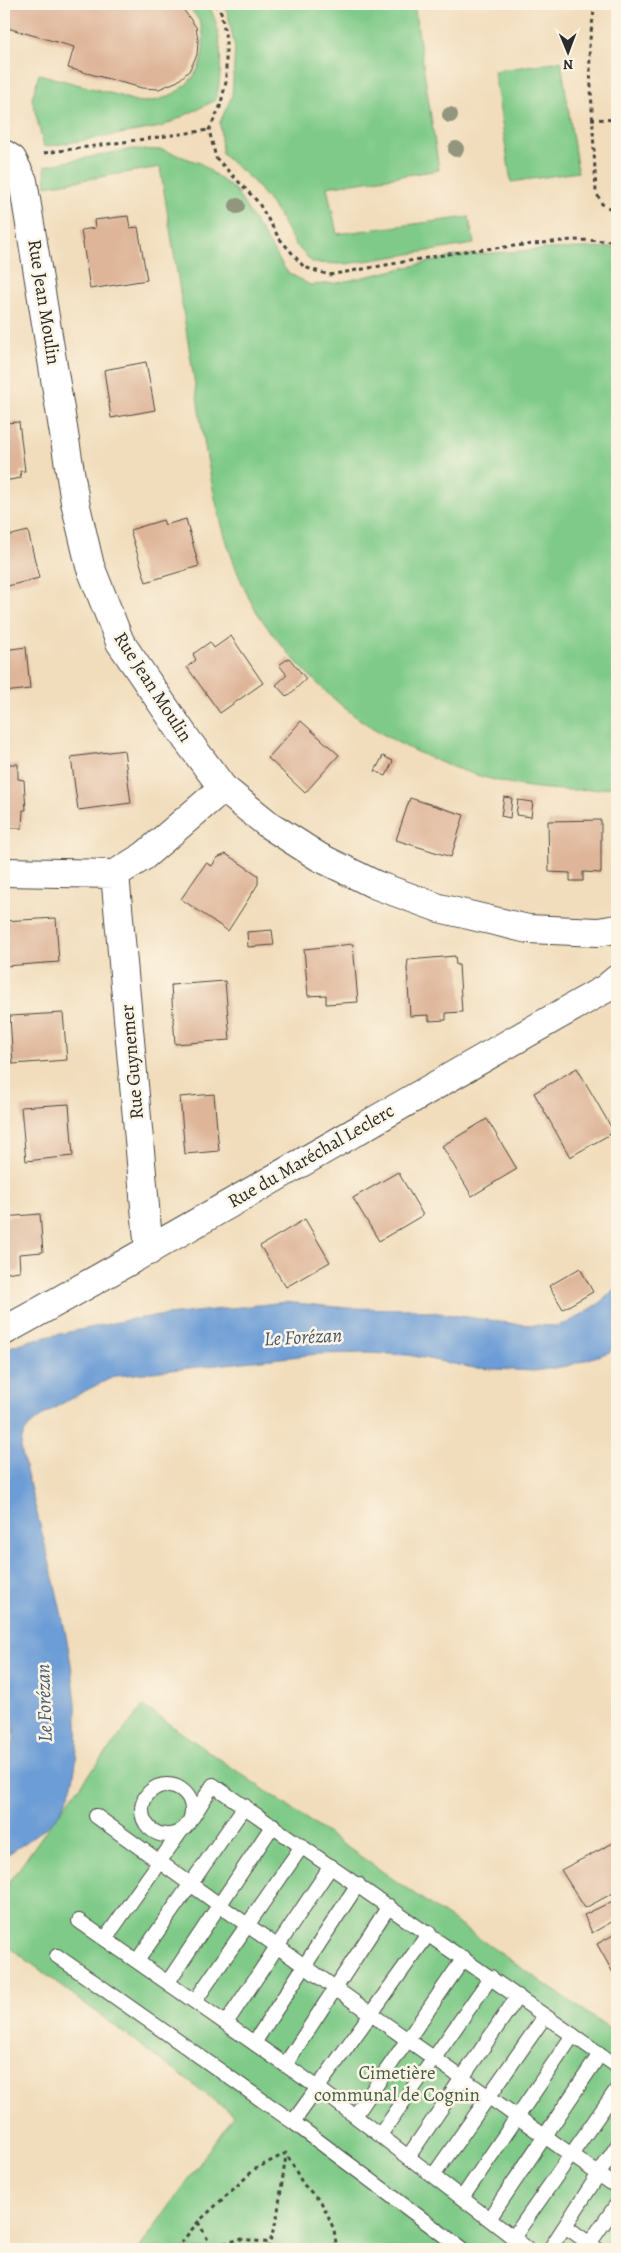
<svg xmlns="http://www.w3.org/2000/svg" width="621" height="2253" font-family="Alegreya,serif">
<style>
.green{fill:#7fca88;stroke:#557a5a}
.water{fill:#6d9dd6;stroke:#4c6480}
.building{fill:#deb599}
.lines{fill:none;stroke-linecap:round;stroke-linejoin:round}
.service-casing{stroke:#494641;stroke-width:16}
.minor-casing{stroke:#494641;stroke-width:30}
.path{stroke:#494641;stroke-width:3;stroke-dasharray:4 4;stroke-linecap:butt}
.service{stroke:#fff;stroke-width:14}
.minor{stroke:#fff;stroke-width:28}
.tree{fill:#92967c}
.labels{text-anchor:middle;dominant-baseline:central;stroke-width:5;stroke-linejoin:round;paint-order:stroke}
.street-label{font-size:19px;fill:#2b2b2b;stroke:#fcf5e5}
.park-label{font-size:19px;fill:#445b47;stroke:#fcf5e5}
.water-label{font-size:20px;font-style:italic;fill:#45596f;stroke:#fcf5e5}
</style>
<rect width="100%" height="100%" fill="#fcf5e5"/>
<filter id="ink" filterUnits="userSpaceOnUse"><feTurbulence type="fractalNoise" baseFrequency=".02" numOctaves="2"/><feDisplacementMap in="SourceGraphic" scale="10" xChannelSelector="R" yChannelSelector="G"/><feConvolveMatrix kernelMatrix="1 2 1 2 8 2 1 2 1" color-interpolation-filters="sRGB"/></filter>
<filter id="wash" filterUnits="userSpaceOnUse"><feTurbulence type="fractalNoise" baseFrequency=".0096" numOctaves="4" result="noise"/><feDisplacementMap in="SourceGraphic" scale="20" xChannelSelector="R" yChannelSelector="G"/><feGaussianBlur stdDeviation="1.12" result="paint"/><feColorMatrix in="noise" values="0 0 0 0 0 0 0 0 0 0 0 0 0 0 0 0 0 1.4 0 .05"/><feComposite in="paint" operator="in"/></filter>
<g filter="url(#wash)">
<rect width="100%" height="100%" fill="#f1ddbc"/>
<path class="green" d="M184 4H208C223 30 223 71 216 100L161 127 44 147 32 99 39 74C65 81 91 88 117 95 124 97 135 102 143 102 173 101 201 80 203 50 205 29 200 16 184 4Z
M223 4H414L439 170 327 187 337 234 469 217 474 244 345 264 313 263 295 244 277 212 253 181 222 154 220 122 232 96 235 49 228 14Z
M561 61 578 172 511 182 494 71Z
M132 149 163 150 200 163 235 190 287 272 310 285 338 283 456 256 547 249 617 247V786C553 798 482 782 424 755 400 745 376 731 355 716 322 692 267 635 249 598 216 531 207 458 195 385 183 312 172 239 160 167L46 186 45 166Z
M143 1706 617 2034V2249H139L234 2115 4 1943V1890L52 1822Z"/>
<path class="water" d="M617 1286V1345L610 1352 567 1366 534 1371 474 1368 408 1355 367 1353 318 1354 116 1376C94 1386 45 1410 29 1427 23 1433 21 1440 21 1448 38 1533 110 1737 60 1812 47 1831 22 1844 4 1857V1780L14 1739V1723L4 1659V1349L31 1340 132 1319 285 1302 347 1308 411 1309 516 1324 555 1326 567 1323 579 1316 600 1303Z"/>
<g id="blocks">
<path class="building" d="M4 4H175L183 9 196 27 198 40 197 55 189 71 178 81 159 89 142 88 68 68 74 47 4 27Z
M128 216 130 228 138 227 147 280 90 289 81 230 95 228 94 220Z
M146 362 155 410 111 418 104 370Z
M19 422 25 471H20L21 478 4 481V423Z
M186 519 199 566 146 582 130 530 163 520 165 525Z
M28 531 39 578 4 587V537Z
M231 636 263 683 220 713 187 667 196 660 193 654 210 642 214 648Z
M26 647 30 689 4 692V650Z
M289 658 306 679 287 697 276 685 287 675 279 665Z
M301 721 339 755 305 793 268 758Z
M124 750 131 803 78 810 71 757Z
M383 756 393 761 386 776 375 771Z
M4 764H18V779L24 780 26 810H23L22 828H4Z
M504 797 512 798 510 818 501 816Z
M410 798 464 815 451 857 396 840Z
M518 800 533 802 531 817 516 815Z
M601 820V873L583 872V881H570V873L549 872 548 821Z
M226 854 258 875V884L228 931 181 899 206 863 212 866 217 858Z
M56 918 59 962 6 966 4 921Z
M272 930 274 945 248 947 247 932Z
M353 944 358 1002 326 1004V995L308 996 304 949Z
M455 956 456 965H459L462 1012 446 1013V1020L429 1021V1015L410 1016 407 968 408 960Z
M225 981 230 1040 175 1044 171 985Z
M63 1013 67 1060 13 1064 10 1016Z
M577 1068 614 1132 570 1157 534 1093Z
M214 1094 219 1151 185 1154 180 1097Z
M69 1104 73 1156 26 1161 21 1107Z
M487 1119 517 1169 472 1196 442 1146Z
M398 1172 423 1215 379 1241 353 1198Z
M40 1214 43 1252 19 1254 20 1271 4 1273V1217Z
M305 1219 330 1262 286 1287 260 1246Z
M580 1268 593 1292 563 1309 549 1286Z
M617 1841V1891L585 1908 561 1870Z
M617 1899V1919L592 1933 584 1915Z
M617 1933V1980L597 1944Z"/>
</g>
</g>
<g filter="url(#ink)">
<use href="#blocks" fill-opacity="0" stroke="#494641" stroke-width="1"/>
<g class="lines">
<defs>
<path id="service" d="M142 1810a25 25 0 1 1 50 0a25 25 0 1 1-50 0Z
M96 1816 371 2014 617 2187
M192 1818 213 1785 617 2066
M79 1921 317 2087 528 2249
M105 1939 181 1831
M57 1956 293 2122 462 2249
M137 1961 245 1806
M168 1982 273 1825
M195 2001 302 1846
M226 2023 331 1866
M254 2043 358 1884
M285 2065 389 1906
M355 2116 464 1958
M293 2122 429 1933
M380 2135 491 1977
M408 2157 518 1996
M433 2176 545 2016
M462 2198 573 2035
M489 2219 600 2054
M565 2226 597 2249
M513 2238 617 2089
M589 2244 617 2204
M550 2249 617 2146"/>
<path id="minor" d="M4 154 12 159 23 181 75 502 90 566 120 642 187 740 223 788 269 825 319 857 376 885 439 908 528 929 598 932 617 929
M4 872 115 874 144 856 223 788
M115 874 149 1251
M4 1331C206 1220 404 1102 605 989L617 979"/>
</defs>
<use href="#service" class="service-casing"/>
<use href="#minor" class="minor-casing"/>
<path class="path" d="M215 4 221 12 226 39V82L220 107 209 130 216 158 258 202 279 238 304 267 329 275 466 251 572 240 617 241
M521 4 537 6 574 4
M595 4 589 46 596 192 602 204 617 212
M591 119 617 120
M44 153 209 130
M198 2222 213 2249
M176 2249 198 2222 255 2169 286 2153 303 2184 321 2202 327 2213 334 2230 337 2249
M209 2249 221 2244 242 2239 270 2243
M268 2249 277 2218 286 2155"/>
<use href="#service" class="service"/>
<use href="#minor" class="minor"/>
</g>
<g class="tree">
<circle cx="450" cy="115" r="8"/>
<circle cx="456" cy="149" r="8"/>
<circle cx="237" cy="206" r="8"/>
</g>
</g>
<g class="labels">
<g class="street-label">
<text transform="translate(44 302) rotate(81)">Rue Jean Moulin</text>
<text transform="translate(153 687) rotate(57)">Rue Jean Moulin</text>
<text transform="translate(132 1062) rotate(-95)">Rue Guynemer</text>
<text transform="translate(311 1156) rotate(-30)">Rue du Maréchal Leclerc</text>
</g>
<g class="park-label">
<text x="397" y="2073">Cimetière<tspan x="397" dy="22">communal de Cognin</tspan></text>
</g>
<g class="water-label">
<text transform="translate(303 1337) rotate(-3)">Le Forézan</text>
<text transform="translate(44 1703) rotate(-92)">Le Forézan</text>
</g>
</g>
<rect width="621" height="2253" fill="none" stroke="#fcf5e5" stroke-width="20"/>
<g transform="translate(568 52) rotate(179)" stroke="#fcf5e5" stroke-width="4" paint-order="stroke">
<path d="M0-4L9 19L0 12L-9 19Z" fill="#2b2b2b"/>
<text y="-8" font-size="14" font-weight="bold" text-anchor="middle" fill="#2b2b2b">N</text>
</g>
</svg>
